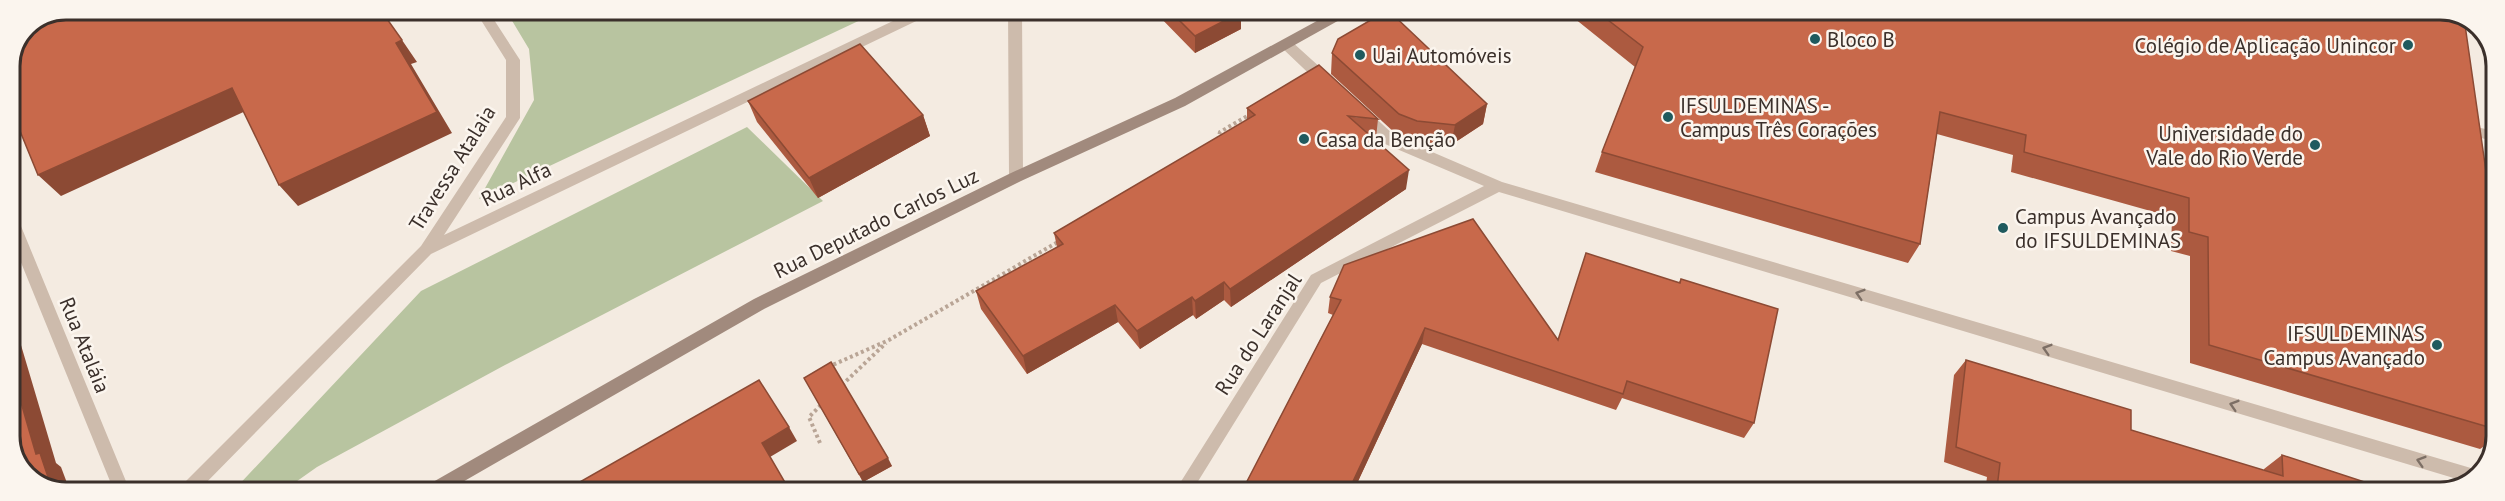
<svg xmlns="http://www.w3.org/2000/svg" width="2505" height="501" font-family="'PT Sans',sans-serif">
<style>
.green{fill:#b8c4a0}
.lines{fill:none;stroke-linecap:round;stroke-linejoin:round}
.path{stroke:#b9a596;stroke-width:4;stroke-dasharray:3 3;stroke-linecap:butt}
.minor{fill:#cdbbac;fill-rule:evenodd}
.secondary{fill:#a18a7d;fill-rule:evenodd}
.wall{fill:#ac5a40}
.shaded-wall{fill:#8c4a34}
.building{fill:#c8694b;stroke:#8c4a34;stroke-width:1.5}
.oneway{stroke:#7d6f65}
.poi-dot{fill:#1f5a5e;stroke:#fbf5ee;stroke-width:2}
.labels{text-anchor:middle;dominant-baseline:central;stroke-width:5;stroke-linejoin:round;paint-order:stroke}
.poi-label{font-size:21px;fill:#3b302b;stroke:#fbf5ee;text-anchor:start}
.street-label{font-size:21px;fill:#3b302b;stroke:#fbf5ee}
.rim{fill:none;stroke:#3b302b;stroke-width:3}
</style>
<rect width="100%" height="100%" fill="#f4ebe1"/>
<path class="green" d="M505 9H884L479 199 534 100 529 49Z
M747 127 823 201 505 365 317 467 283 491H233L421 291Z"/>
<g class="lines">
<path class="path" d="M1218 140 1220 132 1251 114
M828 367 889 340 1058 242
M842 385 886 343
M820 443 809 417 821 405"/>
<path class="minor" d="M474 9H487L520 60V118L444 235 918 9H936L935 12 431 254 198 491H179L181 486 421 246 506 117V60Z
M1008 9H1022L1023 177 1021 181H1011L1009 177Z
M1286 39 1291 41 1332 78 1334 82 1332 86H1322L1281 47 1279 44Z
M1363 110 1368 111 1395 136 1502 182 2481 471 2476 478 2467 482 1499 192 1321 283 1192 491H1175L1311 275 1484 186 1385 144 1358 119 1356 115 1358 111Z
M2476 127 2495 131V141L2471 136 2469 132Z
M9 208 14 210 16 214 130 491H114L9 233Z"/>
<path class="secondary" d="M1337 10H1354L1352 13 1185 106 1021 181 764 309 447 491H424L426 486 754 299 1011 173 1175 98Z"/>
</g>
<path class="wall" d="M1152 9 1238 10 1241 29 1195 53Z
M1564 10H2450L2495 234V332L2491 335 2495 363V439L2480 449 2190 363V256L2171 251 2172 217 2011 172 2013 155 1937 134 1920 244 1908 263 1595 172 1602 152 1635 67Z
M1332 53 1487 104 1483 124 1451 145 1414 142 1396 134 1331 74Z
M748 101 923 115 930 136 818 198 757 122Z
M1247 108 1378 119 1376 138H1373L1406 189 1231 307 1224 300 1196 319 1193 315 1140 349 1118 322 1027 374 981 309 976 291 1057 247 1054 233 1247 120Z
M1681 279 1754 423 1744 438 1622 398 1616 410 1422 344 1353 492 1243 491V489L1333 315 1328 313 1330 297 1558 340 1679 282Z
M1966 360 2131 430 2264 471V469L2282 455 2395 492H1985L1987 477 1944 462 1954 375Z
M804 378 892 466 863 482Z"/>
<path class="shaded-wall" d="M1241 12V29L1195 53V36Z
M402 40 417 62 411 64 452 133 298 206 279 185 396 43Z
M232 88 250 109 61 196 38 175Z
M1487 104 1483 124 1451 145 1455 125Z
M923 115 930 136 818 198 809 178Z
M1409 170 1406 189 1231 307 1230 289Z
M1224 282V300L1196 319 1195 301Z
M1192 297 1193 315 1140 349 1137 331Z
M1115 305 1118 322 1027 374 1023 356Z
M9 328 18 335 56 463 61 467 70 491H55L52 489 36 454 9 361Z
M1425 328 1422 344 1353 492H1348Z
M789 427 797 441 770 457 762 443Z
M888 458 892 466 863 482 859 474Z"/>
<path class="building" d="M66 9H380L402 40 396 43 437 112 279 185 232 88 38 175 9 104V65L26 25Z
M1168 9 1238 10 1241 12 1195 36Z
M1388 10 1487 104 1455 125 1417 121 1399 114 1332 53 1338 39Z
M1595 10H2450L2464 18 2495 234V319L2488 317 2495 363V429L2209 345 2208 237 2189 232V198L2024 152 2026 135 1940 112 1920 244 1602 152 1643 47Z
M860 44 923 115 809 178 748 101Z
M1319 65 1378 119 1348 116 1409 170 1230 289 1224 282 1195 301 1192 297 1137 331 1115 305 1023 356 976 291 1063 244 1054 233 1255 115 1247 108Z
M1473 219 1558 340 1586 253 1680 283 1681 279 1778 309 1754 423 1627 381 1623 394 1425 328 1348 492 1249 491 1243 489 1341 300 1330 297 1344 265Z
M1966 360 2131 410V430L2283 476 2282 455 2395 492H2008L1997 488 2000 463 1956 447Z
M9 361 36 454 40 453 52 489 25 475 9 442Z
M831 362 888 458 859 474 804 378Z
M759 380 789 427 762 443 790 491H564Z"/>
<defs><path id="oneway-chevron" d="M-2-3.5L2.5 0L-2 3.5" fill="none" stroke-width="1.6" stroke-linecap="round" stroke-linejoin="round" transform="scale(1.5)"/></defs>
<g class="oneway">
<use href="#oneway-chevron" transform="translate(1860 294) rotate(-163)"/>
<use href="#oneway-chevron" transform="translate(2047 349) rotate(-163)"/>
<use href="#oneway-chevron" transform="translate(2234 405) rotate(-163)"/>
<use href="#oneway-chevron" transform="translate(2421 461) rotate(-163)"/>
</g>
<g class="poi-dot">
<circle cx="1815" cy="39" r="6"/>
<circle cx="2408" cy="45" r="6"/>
<circle cx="1360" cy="55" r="6"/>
<circle cx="1668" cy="117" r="6"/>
<circle cx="1304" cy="139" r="6"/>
<circle cx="2315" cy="145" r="6"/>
<circle cx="2003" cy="228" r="6"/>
<circle cx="2437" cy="345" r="6"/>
</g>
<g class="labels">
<g class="poi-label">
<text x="1827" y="39">Bloco B</text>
<text x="2396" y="45" text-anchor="end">Colégio de Aplicação Unincor</text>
<text x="1372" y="55">Uai Automóveis</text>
<text x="1680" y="105">IFSULDEMINAS -<tspan x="1680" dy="24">Campus Três Corações</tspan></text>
<text x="2303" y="133" text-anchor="end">Universidade do<tspan x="2303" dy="24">Vale do Rio Verde</tspan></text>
<text x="1316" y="139">Casa da Benção</text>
<text x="2015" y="216">Campus Avançado<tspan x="2015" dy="24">do IFSULDEMINAS</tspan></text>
<text x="2425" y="333" text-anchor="end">IFSULDEMINAS<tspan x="2425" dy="24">Campus Avançado</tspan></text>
</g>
<g class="street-label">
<text transform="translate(452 168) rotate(-58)">Travessa Atalaia</text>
<text transform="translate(516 184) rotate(-26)">Rua Alfa</text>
<text transform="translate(876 223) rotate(-26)">Rua Deputado Carlos Luz</text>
<text transform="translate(1258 334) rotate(-57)">Rua do Laranjal</text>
<text transform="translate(85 345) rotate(68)">Rua Ataláia</text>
</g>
</g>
<path d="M0 0H2505V501H0ZM66 20H2440A46 46 0 0 1 2486 66V436A46 46 0 0 1 2440 482H66A46 46 0 0 1 20 436V66A46 46 0 0 1 66 20Z" fill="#fbf5ee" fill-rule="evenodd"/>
<path class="rim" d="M66 20H2440A46 46 0 0 1 2486 66V436A46 46 0 0 1 2440 482H66A46 46 0 0 1 20 436V66A46 46 0 0 1 66 20Z"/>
</svg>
